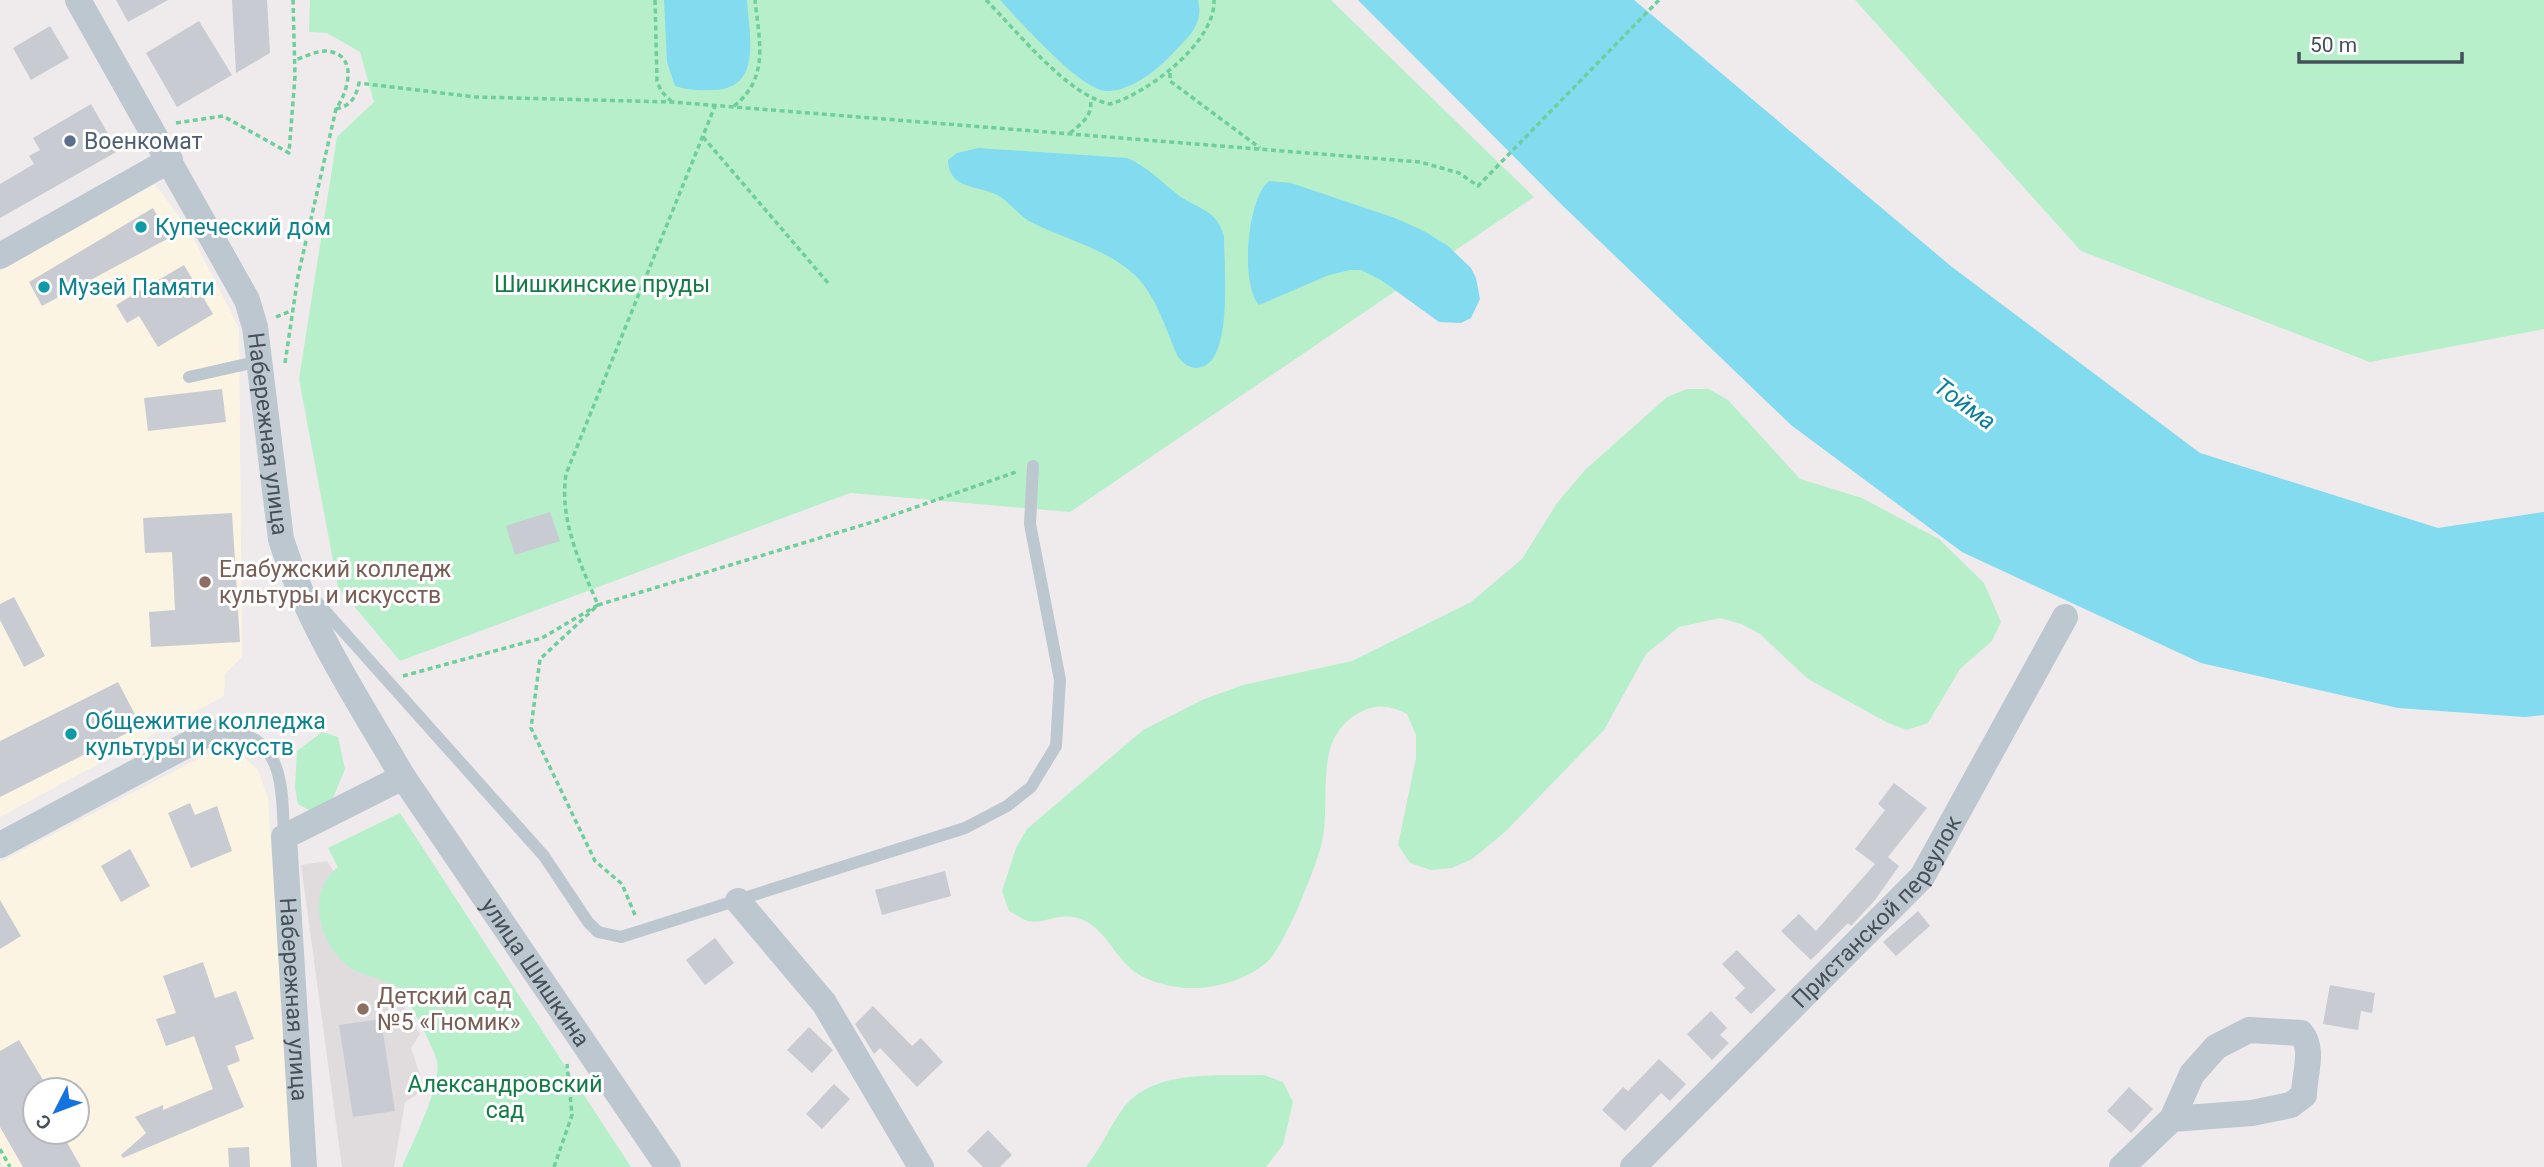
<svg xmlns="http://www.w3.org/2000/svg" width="2544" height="1167" font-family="Roboto,sans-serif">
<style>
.commercial{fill:#fcf4e2;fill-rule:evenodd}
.education{fill:#e0dcde}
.green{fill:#b7efcb}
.water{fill:#82dbee}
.building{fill:#c8cbd1}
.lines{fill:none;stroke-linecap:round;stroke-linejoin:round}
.path{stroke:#6ece9c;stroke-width:3.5;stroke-dasharray:5 3.5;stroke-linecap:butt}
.lane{stroke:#bcc7cf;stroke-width:12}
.street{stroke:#bcc7cf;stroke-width:26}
.service-dot{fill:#5c6f8a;stroke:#fff;stroke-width:2.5}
.culture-dot{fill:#0f9aa8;stroke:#fff;stroke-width:2.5}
.education-dot{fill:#8d6e63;stroke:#fff;stroke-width:2.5}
.labels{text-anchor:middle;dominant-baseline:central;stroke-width:6;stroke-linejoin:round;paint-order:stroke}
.service-label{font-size:23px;fill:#4e5e75;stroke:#fff;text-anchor:start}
.culture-label{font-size:23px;fill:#0d838f;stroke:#fff;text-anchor:start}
.park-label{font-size:23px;fill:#137c45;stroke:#fff}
.street-label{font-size:23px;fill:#44505a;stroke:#fff}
.education-label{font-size:23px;fill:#785e54;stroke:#fff;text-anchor:start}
.water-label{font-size:24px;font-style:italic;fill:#097f9a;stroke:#fff}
</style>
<rect width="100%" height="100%" fill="#efebec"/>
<path class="commercial" d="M155 184 190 232 239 328 242 657 225 674 224 696 0 817V271Z
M215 750H236L258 770 268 798 293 1167H3L0 1161V862ZM35 1090H77V1132H35Z"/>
<path class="education" d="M327 861 350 897 390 983 420 1034 411 1048 423 1084 419 1093 405 1102 394 1167H342L301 865Z"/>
<path class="green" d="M310 0H1331L1534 197 1070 512 850 493 400 661 338 587 299 379 337 137 374 102 360 52 327 33 309 32Z
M1855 0H2544V329L2370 362 2081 251Z
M1687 389H1709L1728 400 1800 479 1862 498 1939 539 1984 583 2001 622 1992 641 1960 669 1928 723 1907 730 1886 722 1808 679 1760 634 1741 624 1720 618 1679 627 1646 654 1604 730 1505 832 1472 859 1452 868 1431 870 1410 863 1398 845 1416 758V735L1407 714C1389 705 1376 703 1357 714 1311 741 1333 802 1321 846 1314 871 1285 946 1267 962 1247 980 1214 989 1188 988 1167 987 1138 979 1125 963 1111 948 1101 926 1080 919 1058 911 1044 925 1028 921 1022 919 1015 914 1009 911L1002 891 1016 848 1027 829 1143 730 1202 700 1243 685 1352 661 1471 602 1522 559 1557 503 1585 470 1667 397Z
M322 732 338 737 345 769 331 803 311 811 298 804 295 788 297 751Z
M400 813 631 1167H402C412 1143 442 1086 437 1061 434 1049 408 997 400 990 387 978 366 978 351 968 320 948 304 892 338 867L328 848Z
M1264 1075 1283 1082 1293 1102 1283 1145 1266 1167H1086C1101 1148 1110 1126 1124 1107 1156 1068 1218 1077 1264 1075Z"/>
<path class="water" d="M664 0H747C749 35 763 89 713 90 700 91 687 90 675 86L667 62Z
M1000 0H1198C1204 23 1190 35 1175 51 1160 68 1131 92 1106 91 1079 89 1020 21 1000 0Z
M1358 0H1634L1952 267 2200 453 2438 528 2544 512V715L2524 717 2398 708 2201 663 1962 552 1791 425 1563 206Z
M978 148 1127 158C1148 167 1159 180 1177 194 1196 209 1218 209 1224 237 1224 265 1233 358 1202 367 1191 370 1185 365 1178 357 1165 328 1155 290 1129 270 1100 247 1065 239 1033 223 1019 217 1009 200 995 194 975 185 949 189 948 160L957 153Z
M1269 181 1291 183 1395 218 1424 231 1448 246 1471 268 1476 278 1480 299 1471 318 1461 323 1439 322 1381 280 1361 270H1350L1329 275 1259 305C1240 285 1247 198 1269 181Z"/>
<path class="building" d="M116 0H168L128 22Z
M232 0H267L270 53 236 73Z
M199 21 232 75 177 107 146 53Z
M50 26 69 58 31 80 13 48Z
M91 104 118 151 0 218V184L34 164 29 156 40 150 33 138Z
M153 208 169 238 42 306 29 282Z
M184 265 213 314 158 347 139 316 127 323 116 305Z
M222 389 226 422 148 431 144 398Z
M550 512 560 541 515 555 506 526Z
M232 513 240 642 151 647 149 612 175 610 172 552 145 553 143 518Z
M14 597 45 656 24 667 0 620V604Z
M118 682 141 726 0 797V741Z
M1894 783 1927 808 1888 857 1899 866 1875 900 1851 926 1848 923 1811 960 1781 931 1799 914 1816 931 1875 864 1855 849 1885 810 1878 804Z
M190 803 195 815 217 806 232 851 191 868 168 813Z
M130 849 150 886 121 902 101 866Z
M945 871 951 896 882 915 875 890Z
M0 900 21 936 0 949Z
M1918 911 1930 926 1896 956 1883 942Z
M715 938 734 963 705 985 686 960Z
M1737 950 1776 990 1751 1014 1735 998 1745 988 1722 964Z
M203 962 215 998 236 991 254 1039 235 1046 240 1061 227 1066 244 1107 123 1158 121 1155 146 1133 135 1117 163 1105V1110L213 1089 194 1036 166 1046 156 1019 176 1013 163 976Z
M2330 985 2375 993 2372 1013 2361 1011 2358 1030 2323 1024Z
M873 1006 912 1046 921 1038 943 1062 917 1087 880 1048 874 1054 855 1024Z
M1711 1011 1727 1028 1720 1035 1729 1043 1712 1060 1687 1034Z
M381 1019 395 1111 353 1117 339 1025Z
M809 1027 833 1050 812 1073 787 1050Z
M19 1040 43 1080 34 1085 35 1132H61L81 1167H23L0 1127V1051Z
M1659 1059 1686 1084 1670 1101 1661 1093 1625 1131 1602 1110 1623 1087 1628 1091Z
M834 1084 850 1099 822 1129 806 1114Z
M2129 1087 2153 1109 2131 1133 2107 1111Z
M988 1130 1012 1155 1000 1167H983L967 1151Z
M249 1147 250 1167H229L228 1148Z"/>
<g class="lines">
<path class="path" d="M655 0 657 81 661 91 671 101
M986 0C1017 31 1068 96 1110 104 1147 94 1216 42 1214 0
M1170 73V81L1260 148
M734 106C770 78 759 39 755 0
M336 109C351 106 356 97 359 83L475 97 672 102 1420 162 1459 173 1478 186 1659 0
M176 123 223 116 289 153 295 76 293 0
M1070 133C1081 124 1094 115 1090 99
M703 137 829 284
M276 317 293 310
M285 363 298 276 336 109C346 95 359 59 332 52 321 48 305 57 295 60
M403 676 542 638 598 605C580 563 559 520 566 474L715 106
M635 915 622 884 595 861 531 728 540 659 598 605 876 521 1016 472
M0 1149 10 1167
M554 1167 572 1115 567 1064"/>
<path class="lane" d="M189 377 260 361
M312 600 318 603 544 856 588 922 598 932 621 937 965 828 1007 806 1031 787 1056 746 1060 680 1030 524 1033 466
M211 732C222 733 235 732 245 735 286 749 282 802 284 837"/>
<g class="street">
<path id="s1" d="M78 0 247 300 255 327 281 539C308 625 358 700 403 777L284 837 304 1167"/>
<path d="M0 256 170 160"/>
<path id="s2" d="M403 777 668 1167"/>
<path d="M0 845 211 732"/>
<path d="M738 901 824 1003 921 1167"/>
<path id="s3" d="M1633 1167 1922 877 2065 617"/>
<path d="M2122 1167 2172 1119 2252 1113 2291 1105 2304 1095C2304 1074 2315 1050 2301 1033L2249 1030 2216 1047 2192 1074 2172 1119"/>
</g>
</g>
<circle class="service-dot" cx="70" cy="141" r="7"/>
<g class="culture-dot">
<circle cx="141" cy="227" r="7"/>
<circle cx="44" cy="287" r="7"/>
<circle cx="71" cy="734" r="7"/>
</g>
<g class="education-dot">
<circle cx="205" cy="582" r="7"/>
<circle cx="363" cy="1009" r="7"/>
</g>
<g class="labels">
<g class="service-label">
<text x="84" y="141">Военкомат</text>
</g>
<g class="culture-label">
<text x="155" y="227">Купеческий дом</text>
<text x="58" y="287">Музей Памяти</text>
<text x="85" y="721">Общежитие колледжа<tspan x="85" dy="26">культуры и скусств</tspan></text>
</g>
<g class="park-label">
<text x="602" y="284">Шишкинские пруды</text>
<text x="505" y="1084">Александровский<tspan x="505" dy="26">сад</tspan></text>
</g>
<g class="street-label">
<text stroke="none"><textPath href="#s1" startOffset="480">Набережная улица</textPath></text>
<text stroke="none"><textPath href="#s3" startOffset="354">Пристанской переулок</textPath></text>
<text stroke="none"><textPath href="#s2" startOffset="236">улица Шишкина</textPath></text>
<text stroke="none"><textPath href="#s1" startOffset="1150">Набережная улица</textPath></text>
</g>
<g class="education-label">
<text x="219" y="569">Елабужский колледж<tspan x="219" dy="26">культуры и искусств</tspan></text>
<text x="377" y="996">Детский сад<tspan x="377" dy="26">№5 «Гномик»</tspan></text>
</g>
<g class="water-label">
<text transform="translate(1965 404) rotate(36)">Тойма</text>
</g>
</g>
<g transform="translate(56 1111) rotate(228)"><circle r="33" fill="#ffffff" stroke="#b4b9bd" stroke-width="2"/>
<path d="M0-5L12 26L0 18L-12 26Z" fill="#1373e1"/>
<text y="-10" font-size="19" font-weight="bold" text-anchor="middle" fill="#44505a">С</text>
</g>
<path d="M2299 52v10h163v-10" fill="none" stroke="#44505a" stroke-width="3.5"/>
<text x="2310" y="52" font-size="21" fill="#44505a" stroke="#ffffff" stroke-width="5" paint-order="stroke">50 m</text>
</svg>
